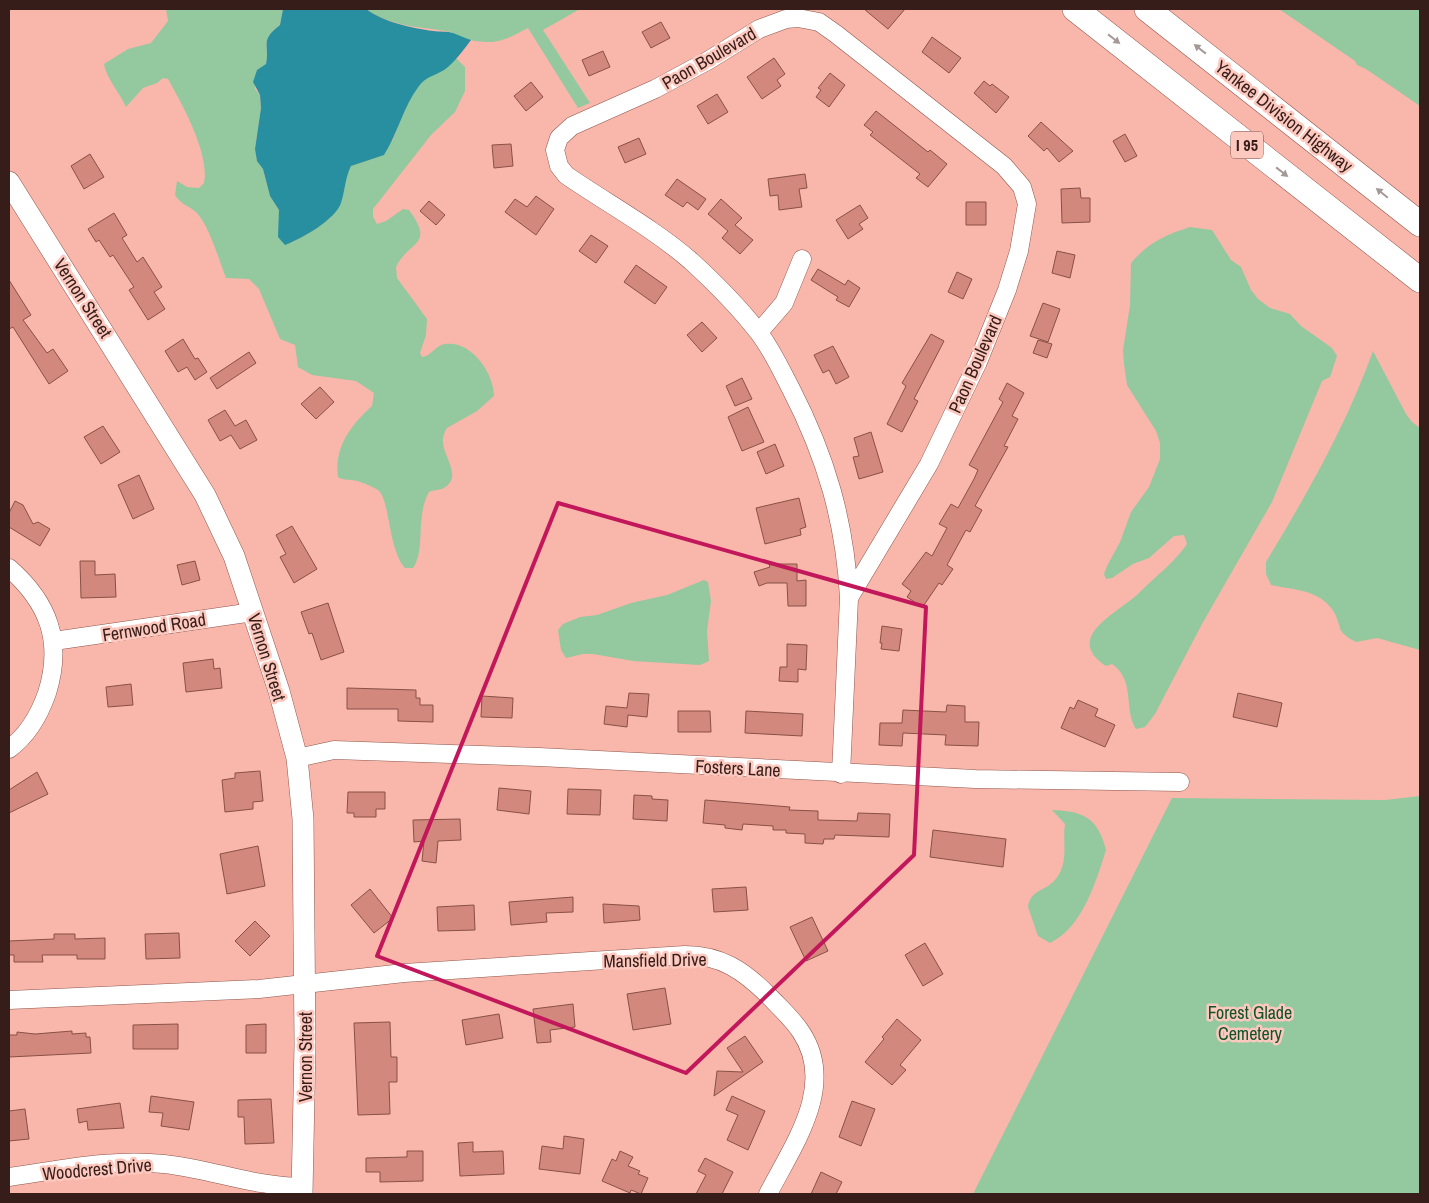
<svg xmlns="http://www.w3.org/2000/svg" width="1429" height="1203" font-family="'Archivo Narrow',sans-serif">
<style>
.green{fill:#94c89f}
.water{fill:#278f9f}
.building{fill:#d2887c;stroke:#895046}
.lines{fill:none;stroke-linecap:round;stroke-linejoin:round}
.minor-casing{stroke:#8e554b;stroke-width:19}
.major-casing{stroke:#8e554b;stroke-width:22}
.highway-casing{stroke:#8e554b;stroke-width:26}
.minor{stroke:#fff;stroke-width:18}
.major{stroke:#fff;stroke-width:21}
.highway{stroke:#fff;stroke-width:25}
.oneway{fill:#a59998}
.marked{fill:none;stroke:#c2185b;stroke-width:4;stroke-linejoin:round}
.labels{text-anchor:middle;dominant-baseline:central;stroke-width:5;stroke-linejoin:round;paint-order:stroke}
.shield{fill:#fdc8be;stroke:#72504a;stroke-width:1}
.shield-label{font-size:16px;font-weight:bold;fill:#361d19}
.street-label{font-size:18px;fill:#361d19;stroke:#fdc8be}
.park-label{font-size:18px;fill:#0f5428;stroke:#fdc8be}
</style>
<rect width="100%" height="100%" fill="#f9b7ab"/>
<path class="green" d="M166 9H283L280 25C259 41 270 44 266 65L257 70 255 89 260 95 261 108 255 149 257 160 263 169 270 196 279 210V219L291 243 330 218 341 203 346 176 351 166 393 140C400 121 411 87 430 75 440 69 448 67 456 58L465 67V91L455 112 431 135 373 209V217L377 224 386 221 403 209 409 210C436 246 408 241 396 267L397 278 427 319 426 335 420 353 422 357C431 356 436 345 445 344 471 340 494 373 494 396L477 411 447 428C445 431 443 436 443 439 441 455 464 476 444 488 440 490 433 490 429 492 415 517 426 550 413 568H405C388 549 390 499 378 490 373 487 362 482 357 481 350 479 344 481 338 477 334 447 351 425 372 406L374 393 356 381 312 375 298 367 295 345 280 339 259 289 249 279 226 278C219 260 209 225 196 212 189 206 180 204 175 195L177 181 187 187 199 188 204 183C210 154 182 104 168 79L163 78 157 83 143 88 126 107C120 93 106 78 104 64L128 49 151 43 168 21Z
M366 9H580L543 30 590 103 578 108 528 28C516 34 505 41 492 42 482 42 468 41 458 36 457 36 452 32 451 32 424 27 390 27 366 9Z
M1279 9H1420V106L1366 69 1357 65 1355 61Z
M1190 227 1212 230 1231 260 1241 267 1251 290 1258 299 1270 308 1290 314 1301 326 1332 348 1337 356 1330 377 1322 381 1272 502 1202 624 1155 714 1145 727 1136 729C1123 709 1136 681 1112 664L1106 666C1061 636 1121 612 1141 591 1157 575 1174 563 1187 544L1184 535 1174 536 1149 558 1133 564 1112 578 1106 579 1104 574 1107 566 1120 542 1131 512 1149 487 1160 459V443L1156 431 1127 385 1124 364 1123 350 1130 305 1131 263C1148 243 1165 235 1190 227Z
M1373 351 1406 414 1412 422 1420 428V650L1377 638 1356 642C1335 631 1343 629 1334 612 1320 589 1293 590 1271 585L1266 574V562C1307 494 1346 426 1373 351Z
M704 580 708 582 711 601 707 631 709 661 700 665 633 661 593 654H583L566 658 561 650 558 630 563 624 580 617 597 615 631 603 667 595Z
M1420 796V1194H973L1172 798 1385 800Z
M1052 810C1082 811 1098 817 1106 850 1096 882 1082 928 1050 943L1038 936 1028 907C1030 890 1045 891 1054 881 1070 864 1062 843 1065 824Z"/>
<path class="water" d="M283 9H366C383 22 412 28 433 31 439 32 448 31 453 33 459 35 464 38 471 40 464 49 457 59 448 67 439 75 427 75 419 86 403 107 398 133 384 155L351 166C345 178 345 191 341 203 335 220 301 239 285 245L278 237 279 210 270 196 263 169 257 161 255 149 261 108 260 95 253 82 257 70 266 64C270 44 259 41 280 25Z"/>
<path class="building" d="M864 9H905L888 29Z
M661 22 670 38 651 48 642 32Z
M932 37 961 58 949 73 922 52Z
M603 51 610 67 589 76 582 60Z
M774 58 785 74 777 80 781 86 762 99 747 77Z
M830 73 845 85 829 107 816 97 821 90 818 88Z
M984 81 990 86 992 84 1009 97 996 113 974 93Z
M531 82 543 97 526 111 514 96Z
M717 94 728 112 708 124 697 106Z
M876 111 928 152 930 150 947 164 928 187 916 178 920 174 870 135 873 132 864 125Z
M1041 122 1073 151 1059 162 1047 148 1044 151 1028 136Z
M1125 134 1137 156 1125 162 1113 141Z
M639 138 646 154 625 163 618 147Z
M511 144 513 166 494 168 492 145Z
M90 154 104 177 84 189 71 166Z
M805 174 807 188 799 189 802 207 779 210 778 195 770 196 768 179Z
M677 179 706 199 698 210 687 202 683 207 665 195Z
M1080 188 1081 198H1090V222L1062 223 1061 189Z
M536 196 554 209 536 235 505 212 515 199 527 207Z
M721 199 742 218 735 225 753 240 740 254 722 238 728 231 708 214Z
M429 201 445 215 436 225 420 211Z
M966 202H986V225H966Z
M860 205 868 218 859 224 863 229 848 239 836 220Z
M114 213 127 235 122 238 137 262 143 257 162 287 154 292 165 309 148 320 129 290 134 287 113 255 110 257 99 240 96 242 88 229Z
M591 235 608 246 596 263 579 251Z
M1057 251 1075 255 1070 278 1052 273Z
M636 265 667 287 655 304 624 282Z
M818 269 845 285 848 280 860 288 849 307 836 300 838 297 811 280Z
M957 272 972 279 963 299 948 292Z
M9 280 31 315 23 320 47 353 53 349 68 371 49 384 13 327 9 329Z
M1043 303 1060 309 1048 342 1030 336Z
M702 322 717 338 702 352 687 335Z
M931 334 944 341 914 399 918 401 902 432 887 424 906 386 902 383Z
M183 339 195 359 198 358 207 372 195 380 187 367 178 372 165 351Z
M1038 340 1052 344 1047 358 1033 353Z
M833 346 849 377 836 384 829 370 823 373 814 355Z
M249 352 256 363 217 389 210 378Z
M742 378 752 399 735 406 726 386Z
M1007 383 1024 393 1012 416 1018 419 1004 446 1008 447 975 506 982 510 970 532 966 530 947 565 953 569 942 585 939 583 924 605H919L907 597 911 591 902 584 926 552 932 556 947 528 939 524 951 504 958 508 974 479 978 470 969 465 1003 402 999 399Z
M320 387 334 402 316 419 301 404Z
M748 407 764 442 742 451 728 417Z
M225 410 235 426 246 420 257 440 240 449 231 435 220 441 208 420Z
M103 426 120 452 101 464 84 437Z
M871 432 883 472 859 479 853 457 859 456 854 438Z
M775 444 784 466 766 474 757 452Z
M139 475 154 509 133 519 118 485Z
M799 498 806 527 800 529 801 535 765 544 756 508Z
M15 501 23 505 33 524 38 522 50 529 40 546 9 527V513Z
M292 526 317 569 294 583 280 557 286 554 276 535Z
M80 561H95V575L115 574 116 597 81 598Z
M195 561 200 580 182 585 177 565Z
M769 564H797V581L806 580V606H788L787 583H767L759 586 754 572 770 567Z
M328 603 344 652 321 660 312 633 309 634 301 612Z
M882 626 902 629 899 651 881 649 882 643H880Z
M787 644 807 645 806 670 798 669V682L779 681 780 667H787Z
M213 659 214 669 220 668 222 688 186 692 183 663Z
M131 684 133 705 108 707 106 687Z
M347 688 416 690V698H420V705H433V722L398 721V709H347Z
M629 693 649 694 647 717 628 715 627 727 604 724 606 706 627 708Z
M1238 693 1282 703 1277 727 1233 717Z
M482 696 513 698 512 718 481 717Z
M1078 700 1098 709 1095 716 1115 725 1105 747 1061 728 1070 707 1074 709Z
M947 705 965 706V722H979L978 746 945 745 946 735 903 733 902 746 879 745 880 723H902L903 710 946 712Z
M678 711H710L711 732H678Z
M746 711 803 714 802 736 745 733Z
M260 771 263 801 253 802V809L225 812 222 780 235 778V773Z
M37 772 48 794 9 813V790Z
M499 788 531 791 529 814 497 810Z
M568 789 601 790 600 815 567 814Z
M348 792H385V809H376V817H354V813H347Z
M634 795 652 796V799L668 800 667 821 633 819Z
M705 800 790 807 789 810 818 811V820L857 821 858 813 890 814 889 837 835 835 834 839H824L823 844 805 843V834L786 833V830H773V826L743 824 742 830 725 828V825L703 823Z
M460 819 461 840 438 841 436 863 422 861 424 841 414 842 413 820Z
M933 830 1006 839 1003 867 930 857Z
M258 846 265 886 227 894 220 854Z
M746 887 748 910 714 912 712 889Z
M370 889 393 918 374 933 351 905Z
M573 897V912L546 913 547 922 511 925 509 902Z
M603 904 639 906 640 920 604 923Z
M474 905 475 930 438 931 437 907Z
M812 917 828 951 806 961 790 927Z
M255 921 270 936 250 956 235 941Z
M179 933 180 958 146 959 145 934Z
M54 934H75V939L105 938V959H77V955H42L43 962H14V955H9V941L54 939Z
M925 943 943 974 923 986 905 955Z
M665 988 671 1024 633 1030 627 994Z
M573 1004 575 1027 550 1030 551 1042 537 1043 533 1009Z
M499 1014 503 1038 466 1045 462 1020Z
M897 1019 921 1040 900 1065 906 1070 892 1085 865 1062 884 1039 882 1037Z
M390 1022 391 1057H397V1082H389L390 1114 358 1115 354 1023Z
M178 1024V1049H133V1025Z
M266 1024V1053H246V1025Z
M72 1031V1034L86 1033V1037H90L91 1053 9 1057V1035H17V1032L35 1034Z
M745 1036 763 1062 714 1096 717 1071 743 1072 727 1048Z
M151 1096 194 1102 189 1130 161 1126 163 1113 149 1112Z
M732 1096 765 1111 748 1150 727 1140 738 1115 726 1110Z
M271 1099 274 1143 245 1144 244 1117H238V1100Z
M852 1101 875 1109 861 1146 839 1137Z
M120 1103 124 1128 88 1130 87 1121 79 1123 77 1109Z
M25 1109 29 1139 9 1141V1111Z
M564 1136 584 1139 580 1174 539 1169 542 1146 563 1149Z
M473 1142V1152L503 1151 504 1174 460 1176 458 1143Z
M407 1151H423V1181L380 1182V1172H366V1158L407 1157Z
M620 1151 633 1157 628 1166 640 1171 638 1174 648 1178 641 1194 631 1190 630 1193 602 1181 612 1159 616 1161Z
M705 1158 733 1172 722 1194H696L706 1175 698 1171Z
M821 1172 842 1182 836 1194H811Z"/>
<g class="lines">
<defs>
<path id="minor" d="M759 332 784 303 802 259
M9 568C49 603 63 642 47 693 39 716 28 735 9 749
M54 641 253 612
M297 758 334 750 539 757 975 779 1180 782
M841 774 849 598 929 464 978 362 1007 290 1019 251 1027 204 1022 187 1004 166 836 34 819 22 798 18 786 19 759 29 709 60 655 89 572 126 559 138 555 150 559 166 566 175C608 204 653 228 691 261 715 283 739 307 759 333 772 350 781 370 791 389 826 457 845 521 849 598
M9 1000 259 989 404 973 685 955C721 955 744 971 768 995 779 1007 792 1018 801 1032 837 1086 793 1145 768 1194
M9 1177C59 1170 113 1158 164 1164 211 1169 255 1187 303 1187"/>
<path id="major" d="M9 182 205 495 234 556 279 691 297 758 303 819 305 1044 302 1194"/>
<path id="highway" d="M1075 9 1420 280
M1147 9 1420 224"/>
</defs>
<use href="#minor" class="minor-casing"/>
<use href="#major" class="major-casing"/>
<use href="#highway" class="highway-casing"/>
<use href="#minor" class="minor"/>
<use href="#major" class="major"/>
<use href="#highway" class="highway"/>
</g>
<defs><path id="oneway-solid" d="M-6-.8H1V-3.2L6.5 0L1 3.2V.8H-6Z" transform="scale(1.25)"/></defs>
<g class="oneway">
<use href="#oneway-solid" transform="translate(1114 39) rotate(38)"/>
<use href="#oneway-solid" transform="translate(1200 49) rotate(-142)"/>
<use href="#oneway-solid" transform="translate(1282 172) rotate(38)"/>
<use href="#oneway-solid" transform="translate(1382 193) rotate(-141)"/>
</g>
<path class="marked" d="M558 503 926 607 914 855 686 1073 377 956Z"/>
<g class="labels">
<rect class="shield" x="1231" y="131.5" width="32" height="27" rx="4"/>
<g class="shield-label">
<text x="1247" y="145">I 95</text>
</g>
<g class="street-label">
<text transform="translate(709 58) rotate(-30)">Paon Boulevard</text>
<text transform="translate(1284 116) rotate(38)">Yankee Division Highway</text>
<text transform="translate(83 298) rotate(57)">Vernon Street</text>
<text transform="translate(975 364) rotate(-66)">Paon Boulevard</text>
<text transform="translate(154 627) rotate(-9)">Fernwood Road</text>
<text transform="translate(267 657) rotate(73)">Vernon Street</text>
<text transform="translate(738 768) rotate(3)">Fosters Lane</text>
<text transform="translate(655 960) rotate(-1)">Mansfield Drive</text>
<text transform="translate(305 1057) rotate(-90)">Vernon Street</text>
<text transform="translate(97 1169) rotate(-5)">Woodcrest Drive</text>
</g>
<g class="park-label">
<text x="1250" y="1012">Forest Glade<tspan x="1250" dy="21">Cemetery</tspan></text>
</g>
</g>
<rect width="1429" height="1203" fill="none" stroke="#361d19" stroke-width="20"/>
</svg>
